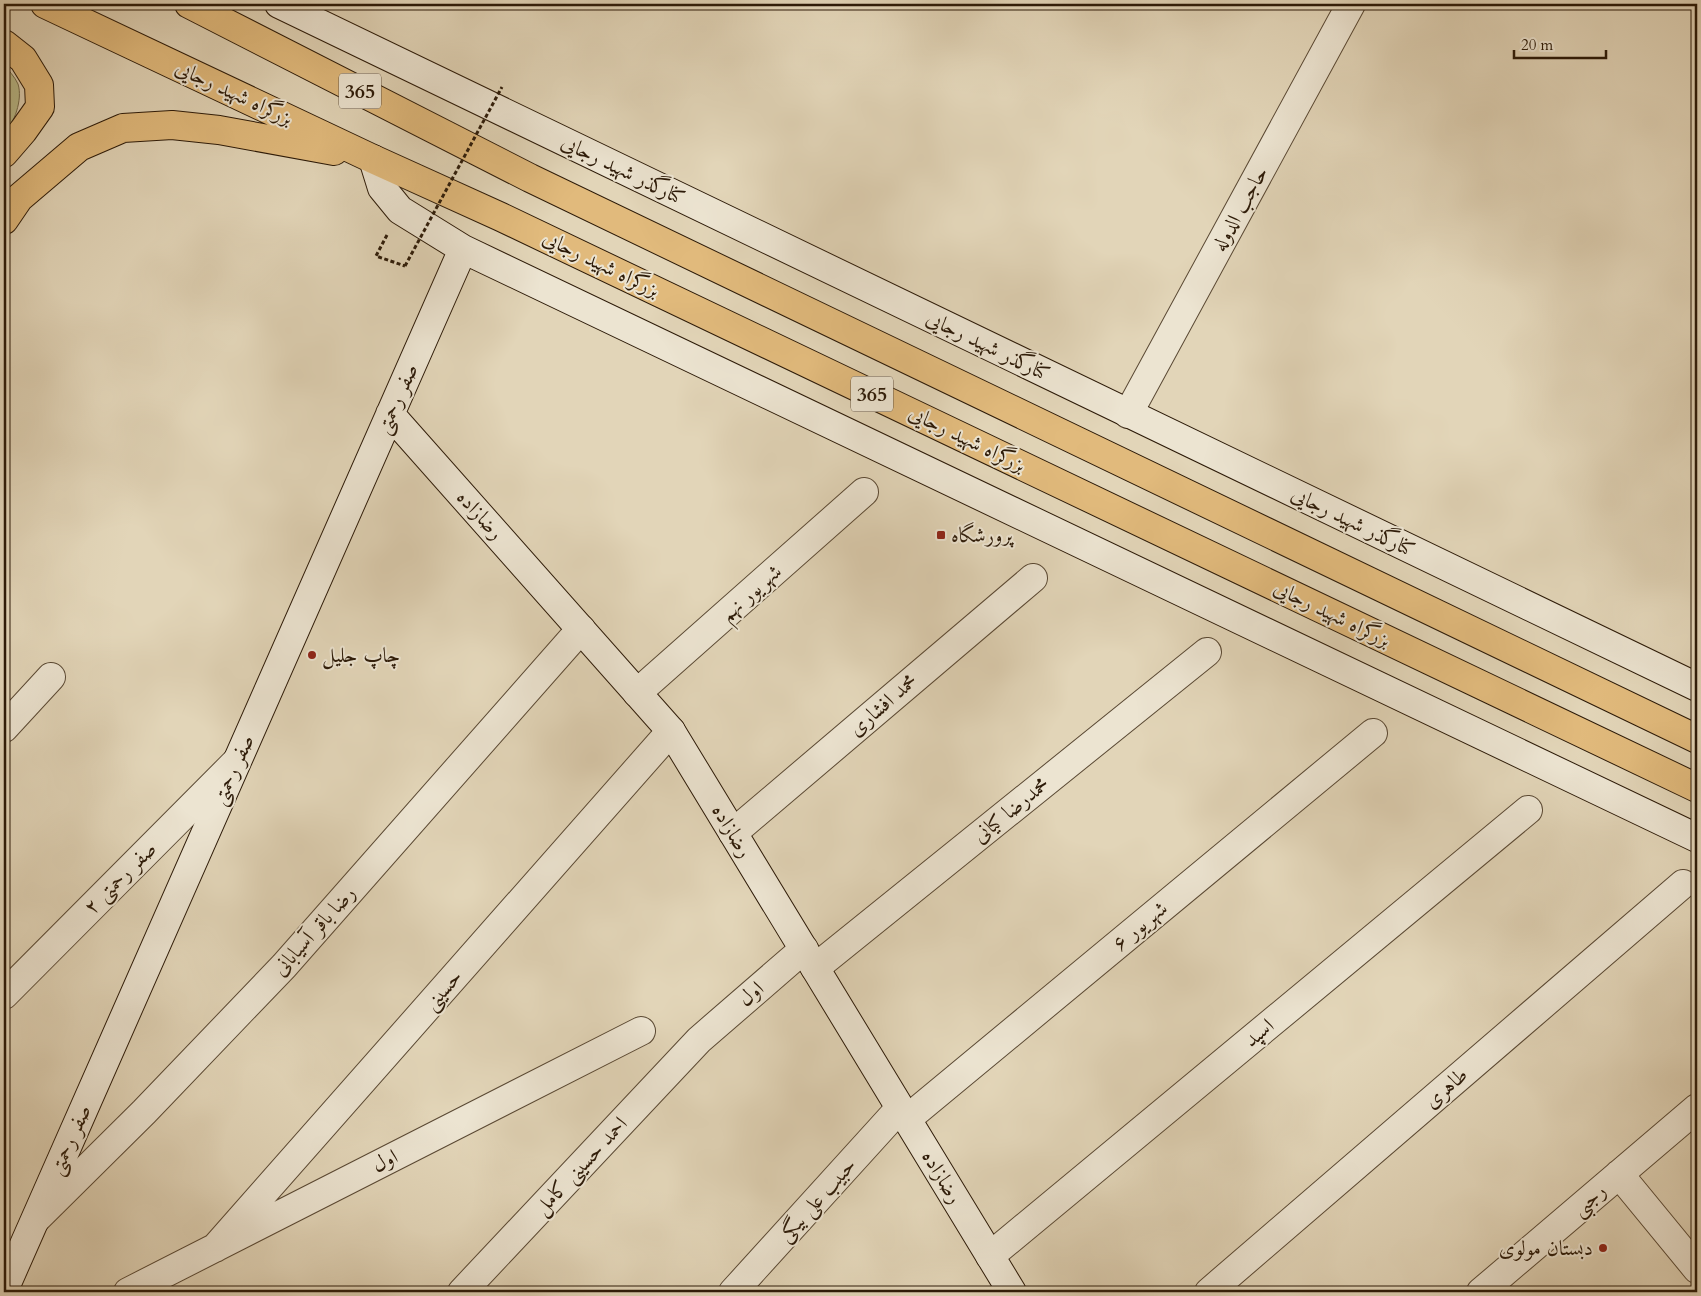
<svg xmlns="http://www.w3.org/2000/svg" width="1701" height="1296" font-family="Cardo,Amiri,serif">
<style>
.green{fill:#babb8a;stroke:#736a49}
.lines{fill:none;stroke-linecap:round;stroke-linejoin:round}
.street-casing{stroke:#5a4934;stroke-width:30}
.secondary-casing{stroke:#2c1a08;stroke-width:30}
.highway-casing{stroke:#2c1a08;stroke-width:30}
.path{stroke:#2c1a08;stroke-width:3;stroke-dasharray:4 2.5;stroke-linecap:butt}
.street{stroke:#ece4d1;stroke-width:28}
.secondary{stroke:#ece4d1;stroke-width:28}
.highway{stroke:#e1ba7c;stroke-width:28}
.path-bridge{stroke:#2c1a08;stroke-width:3;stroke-dasharray:4 2.5;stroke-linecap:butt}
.poi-dot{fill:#8f2418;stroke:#ece4d1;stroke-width:2}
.labels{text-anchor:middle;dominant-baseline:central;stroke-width:4;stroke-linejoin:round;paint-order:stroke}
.shield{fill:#ece4d1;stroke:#665744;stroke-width:1}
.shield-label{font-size:20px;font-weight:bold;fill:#2c1a08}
.street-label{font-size:21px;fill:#2c1a08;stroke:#ece4d1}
.poi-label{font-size:21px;fill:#2c1a08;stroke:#ece4d1;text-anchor:start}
</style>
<rect width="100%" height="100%" fill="#e2d5b8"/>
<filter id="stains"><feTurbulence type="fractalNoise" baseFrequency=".004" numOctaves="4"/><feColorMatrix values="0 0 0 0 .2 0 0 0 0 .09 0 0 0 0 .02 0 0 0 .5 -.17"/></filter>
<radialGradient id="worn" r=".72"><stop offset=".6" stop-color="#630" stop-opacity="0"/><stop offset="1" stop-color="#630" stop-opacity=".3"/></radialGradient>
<path class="green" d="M4 64C8 70 15 77 18 84 23 100 14 123 4 135Z"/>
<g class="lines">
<defs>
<path id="street" d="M1128 414 1351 4
M637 693 864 492
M4 728 51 677
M733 833 1033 578
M815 968 1207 652
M4 995 236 762
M907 1119 1373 733
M1619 1174 1697 1269
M36 1219 144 1112 284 966 581 629
M215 1248 671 731
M990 1256 1528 810
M128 1292 641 1031
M462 1292 699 1040 804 949
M733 1292 900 1108
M1209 1292 1683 884
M1481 1292 1697 1108"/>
<path id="secondary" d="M279 4 1697 687
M373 159 382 188 400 210 463 249 1697 838
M390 414 671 731 1012 1292
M4 1290 463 249"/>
<path id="highway" d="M45 4 373 159 501 217 1697 788
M189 4 530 178 1697 739
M4 44 23 59 39 85 40 107 23 131 4 153
M4 220 19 198 79 147 123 128 172 125 219 130 334 151"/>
</defs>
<use href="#street" class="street-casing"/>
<use href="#secondary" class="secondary-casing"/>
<use href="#highway" class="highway-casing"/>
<path class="path" d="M387 235 376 256 405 266"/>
<use href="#street" class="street"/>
<use href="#secondary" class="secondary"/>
<use href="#highway" class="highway"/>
<path class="path-bridge" d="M405 266 502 87"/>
</g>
<g class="poi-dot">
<rect x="936" y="530" width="10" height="10" rx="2.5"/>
<circle cx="312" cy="655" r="5"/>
<circle cx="1603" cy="1248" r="5"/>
</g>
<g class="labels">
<g class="shield">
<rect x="339" y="73.5" width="42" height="35" rx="4"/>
<rect x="851" y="376.5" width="42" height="35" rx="4"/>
</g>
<g class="shield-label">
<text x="360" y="91">365</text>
<text x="872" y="394">365</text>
</g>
<g class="street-label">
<text transform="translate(234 93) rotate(25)">بزرگراه شهید رجایی</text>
<text transform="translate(623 170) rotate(26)">کنارگذر شهید رجایی</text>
<text transform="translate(1240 209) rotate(-61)">حاجب الدوله</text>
<text transform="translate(601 264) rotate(26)">بزرگراه شهید رجایی</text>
<text transform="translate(988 346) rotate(26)">کنارگذر شهید رجایی</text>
<text transform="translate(397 399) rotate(-66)">صفر رحمتی</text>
<text transform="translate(967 439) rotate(26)">بزرگراه شهید رجایی</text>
<text transform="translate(480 515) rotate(48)">رضازاده</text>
<text transform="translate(1353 522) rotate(26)">کنارگذر شهید رجایی</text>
<text transform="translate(751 593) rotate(-42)">شهریور نهم</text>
<text transform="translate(1332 614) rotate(26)">بزرگراه شهید رجایی</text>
<text transform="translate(883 705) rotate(-41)">محمد افشاری</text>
<text transform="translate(233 770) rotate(-66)">صفر رحمتی</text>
<text transform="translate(1011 810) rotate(-39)">محمدرضا کیانی</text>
<text transform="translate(732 831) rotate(59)">رضازاده</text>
<text transform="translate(120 878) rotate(-45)">صفر رحمتی ۲</text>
<text transform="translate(1140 926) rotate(-40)">شهریور ۶</text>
<text transform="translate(314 931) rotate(-48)">رضا باقر آسیابانی</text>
<text transform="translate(443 990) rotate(-49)">حسینی</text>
<text transform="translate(751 994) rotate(-41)">اول</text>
<text transform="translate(1259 1033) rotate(-40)">اسپد</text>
<text transform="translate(1446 1088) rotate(-41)">طاهری</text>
<text transform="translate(70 1140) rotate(-66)">صفر رحمتی</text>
<text transform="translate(385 1161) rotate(-27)">اول</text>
<text transform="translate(581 1166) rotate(-47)">احمد حسینی کامل</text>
<text transform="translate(942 1177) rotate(59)">رضازاده</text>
<text transform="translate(817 1200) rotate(-48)">حبیب علی بیگی</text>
<text transform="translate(1589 1200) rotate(-41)">رجبی</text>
</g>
<g class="poi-label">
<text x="951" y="535">پرورشگاه</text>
<text x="322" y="655">چاپ جلیل</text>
<text x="1593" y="1248" text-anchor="end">دبستان مولوی</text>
</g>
</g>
<rect width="1701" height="1296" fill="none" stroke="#e2d5b8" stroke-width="20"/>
<rect x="5" y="5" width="1691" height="1286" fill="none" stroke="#2c1a08" stroke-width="2.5"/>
<rect x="10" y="10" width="1681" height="1276" fill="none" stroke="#2c1a08"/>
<path d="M1514 50v8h92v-8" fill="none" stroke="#2c1a08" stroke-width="2.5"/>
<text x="1521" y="50" font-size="15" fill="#2c1a08" stroke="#ece4d1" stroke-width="4" paint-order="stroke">20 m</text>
<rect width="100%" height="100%" filter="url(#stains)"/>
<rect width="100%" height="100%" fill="url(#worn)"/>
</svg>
